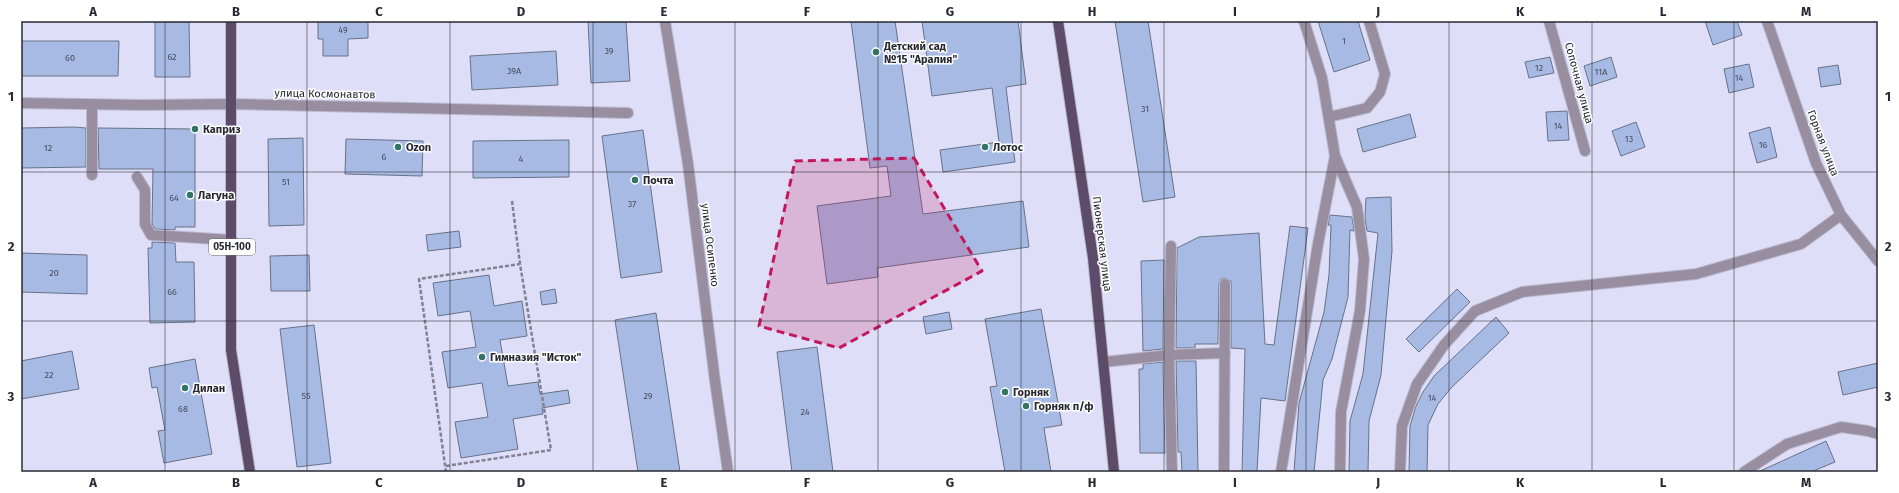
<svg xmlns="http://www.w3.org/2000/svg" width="1899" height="493" font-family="'Fira Sans',sans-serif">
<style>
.building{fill:#a7bae3;stroke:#677287}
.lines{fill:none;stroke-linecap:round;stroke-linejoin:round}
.minor-casing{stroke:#babad0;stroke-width:12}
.major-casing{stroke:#babad0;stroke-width:12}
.path{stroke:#818193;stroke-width:2.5;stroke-dasharray:4 2;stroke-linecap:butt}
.minor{stroke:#988ea0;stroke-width:10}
.major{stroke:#5c4b69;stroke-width:10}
.marked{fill:#c2185b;fill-opacity:0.2;stroke:#c2185b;stroke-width:3;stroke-dasharray:8 5;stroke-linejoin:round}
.grid{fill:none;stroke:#282832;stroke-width:1;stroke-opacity:0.55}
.poi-dot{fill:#337464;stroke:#fff;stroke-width:1.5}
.labels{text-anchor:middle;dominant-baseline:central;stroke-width:3;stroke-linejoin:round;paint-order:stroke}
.number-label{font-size:9px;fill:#484c5e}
.shield{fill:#fff;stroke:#686870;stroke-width:1}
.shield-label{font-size:10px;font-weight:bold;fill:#282832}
.poi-label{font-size:11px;font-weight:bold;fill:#282832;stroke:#fff;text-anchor:start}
.street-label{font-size:11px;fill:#282832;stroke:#fff}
.neatline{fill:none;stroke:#282832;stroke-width:1.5}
.grid-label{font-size:13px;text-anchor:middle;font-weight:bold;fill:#282832}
</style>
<rect width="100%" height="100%" fill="#dfdef8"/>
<path class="building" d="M155 21H189L190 77H155Z
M318 21H368V38L348 39V56H323V39H318Z
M588 21H626L630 81 591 83Z
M851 21H895L923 214 1023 201 1029 247 877 268 878 277 827 284 817 206 891 196 887 166 870 168Z
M922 21H1018L1026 84 1006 87 1015 162 943 172 940 150 999 142 992 88 932 96Z
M1115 21H1148L1175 197 1143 202Z
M1318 21H1358L1370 60 1334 72Z
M1705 21H1737L1742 35 1713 45Z
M21 41H119L118 76H21Z
M556 51 558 85 472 90 470 56Z
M1550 57 1554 73 1529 78 1525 62Z
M1611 57 1617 77 1590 86 1584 66Z
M1749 64 1754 87 1729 93 1724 69Z
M1838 65 1841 84 1821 87 1818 68Z
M1567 111 1569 140 1548 141 1546 112Z
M1410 114 1416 137 1363 152 1357 129Z
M1636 122 1645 147 1621 156 1612 131Z
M74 127 86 128V167L21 168V128Z
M1770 127 1777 157 1757 163 1749 133Z
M98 128 195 129V227H175V230L155 229 152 224 153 169H99Z
M643 130 662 272 621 278 602 136Z
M303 138 304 225 269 226 268 139Z
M346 139 423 141 422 176 345 174Z
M569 140V177L473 178V141Z
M1391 197 1392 251 1381 375 1369 421 1368 472H1349L1350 421 1363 374 1378 233 1367 231 1365 218 1366 198Z
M1330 215 1352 217 1354 231 1350 230 1348 297 1332 359 1323 380 1314 472H1294L1299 403 1324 312 1329 275 1331 225H1328Z
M1290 226 1308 228 1285 401 1261 398 1257 472H1242L1245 349 1231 348V281L1225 278 1221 279 1219 284 1218 344H1195V348H1176L1177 248 1199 237 1259 233 1265 344 1274 345Z
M459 231 461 247 428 251 426 235Z
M152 242 175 243 176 262H194L195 322 150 323 148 248H152Z
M21 253 87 255V294L21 292Z
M309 255 310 291H271L270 256Z
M1164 260 1163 349 1143 351 1141 261Z
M489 275 494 306 522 301 527 336 500 340 508 386 538 382 540 394 568 390 570 403 542 408 543 414 513 419 518 449 461 458 455 422 488 417 482 383 448 388 442 352 476 347 470 311 438 316 433 283Z
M555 289 557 303 542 305 540 292Z
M1457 289 1470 302 1419 352 1406 339Z
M1041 309 1062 425 1044 428 1051 472H1005L990 387 997 386 985 319Z
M949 312 952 329 926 334 923 317Z
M656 313 680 472H638L615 320Z
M1496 317 1509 333 1451 388 1438 404 1428 425 1427 472H1409L1410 426 1416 406 1423 392 1434 376Z
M314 325 331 463 297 467 280 329Z
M817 347 833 472H792L777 352Z
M72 351 79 389 21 399V361Z
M195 359 212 454 164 463 158 431 165 430 157 387 152 388 149 368Z
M1176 361H1196L1198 472H1182L1181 452H1178Z
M1163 362 1165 453H1140L1139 369H1143V364Z
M1878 363V387L1843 395 1838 372Z
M1826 441 1835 462 1811 472H1758Z"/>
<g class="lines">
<defs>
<path id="minor" d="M665 21 688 164 715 381 728 472
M1549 21 1585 151
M1767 21 1816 163 1841 215 1878 261
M21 103 143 105 232 104 628 113
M92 104V175
M1329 117 1367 108 1380 92 1385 74 1369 21
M1335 156 1357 207 1364 259 1360 311 1341 412 1340 472
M137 177 145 190V224L151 235 232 240
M1171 246 1169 355 1172 472
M1104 362 1169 355 1225 353
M1224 472 1225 284
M1281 472 1318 244 1335 156 1322 78 1304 21
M1400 472 1402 426 1417 384 1444 345 1475 311 1522 292 1696 274 1801 244 1841 215
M1744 472 1787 444 1841 427 1868 431 1878 434"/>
<path id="major" d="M231 21V350L250 472
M1058 21 1093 258 1114 472"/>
</defs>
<use href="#minor" class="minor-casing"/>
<use href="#major" class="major-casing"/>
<path class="path" d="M512 201 520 264
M446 466 551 450 520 264 419 279 446 472"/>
<use href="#minor" class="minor"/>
<use href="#major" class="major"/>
</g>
<path class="marked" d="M914 158 982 271 839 348 759 326 795 161Z"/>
<path class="grid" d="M165 21V472M307 21V472M450 21V472M593 21V472M735 21V472M878 21V472M1021 21V472M1164 21V472M1306 21V472M1449 21V472M1592 21V472M1734 21V472M21 172H1878M21 321H1878"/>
<g class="poi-dot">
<circle cx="876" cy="52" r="4"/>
<circle cx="195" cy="129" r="4"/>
<circle cx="398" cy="147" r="4"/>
<circle cx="985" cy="147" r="4"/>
<circle cx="635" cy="180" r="4"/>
<circle cx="190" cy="195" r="4"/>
<circle cx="482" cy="357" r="4"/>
<circle cx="185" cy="388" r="4"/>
<circle cx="1005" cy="392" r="4"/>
<circle cx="1026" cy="406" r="4"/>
</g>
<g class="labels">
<g class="number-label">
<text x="343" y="30">49</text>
<text x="1344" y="41">1</text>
<text x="609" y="51">39</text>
<text x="172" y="57">62</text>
<text x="70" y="58">60</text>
<text x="1539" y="68">12</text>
<text x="514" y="71">39А</text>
<text x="1601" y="72">11А</text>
<text x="1739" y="78">14</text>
<text x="1145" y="109">31</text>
<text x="1558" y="126">14</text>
<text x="1629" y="139">13</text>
<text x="1763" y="145">16</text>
<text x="48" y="148">12</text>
<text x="384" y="157">6</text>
<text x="521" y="159">4</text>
<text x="286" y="182">51</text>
<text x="174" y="198">64</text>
<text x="632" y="204">37</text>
<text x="54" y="273">20</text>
<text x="172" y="292">66</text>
<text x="49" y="375">22</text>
<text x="306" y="396">55</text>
<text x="648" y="396">29</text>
<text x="1432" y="398">14</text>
<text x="183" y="409">68</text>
<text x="805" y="412">24</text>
</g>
<rect class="shield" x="209" y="239" width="46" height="16" rx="3"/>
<g class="shield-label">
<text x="232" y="247">05Н-100</text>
</g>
<g class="poi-label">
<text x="884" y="46">Детский сад<tspan x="884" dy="13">№15 "Аралия"</tspan></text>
<text x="203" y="129">Каприз</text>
<text x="406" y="147">Ozon</text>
<text x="993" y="147">Лотос</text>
<text x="643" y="180">Почта</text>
<text x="198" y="195">Лагуна</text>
<text x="490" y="357">Гимназия "Исток"</text>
<text x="193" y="388">Дилан</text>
<text x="1013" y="392">Горняк</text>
<text x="1034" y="406">Горняк п/ф</text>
</g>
<g class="street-label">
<text transform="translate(1579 83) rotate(75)">Сопочная улица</text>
<text transform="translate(325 94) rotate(1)">улица Космонавтов</text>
<text transform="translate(1823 143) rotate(69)">Горная улица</text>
<text transform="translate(1102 244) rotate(83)">Пионерская улица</text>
<text transform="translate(710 245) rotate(83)">улица Осипенко</text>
</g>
</g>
<rect width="1899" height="493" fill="none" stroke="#ffffff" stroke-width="44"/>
<rect x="22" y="22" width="1855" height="449" class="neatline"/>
<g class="grid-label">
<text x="93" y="16">A</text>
<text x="236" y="16">B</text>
<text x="379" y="16">C</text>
<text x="521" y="16">D</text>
<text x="664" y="16">E</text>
<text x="807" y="16">F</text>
<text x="950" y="16">G</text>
<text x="1092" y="16">H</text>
<text x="1235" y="16">I</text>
<text x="1378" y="16">J</text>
<text x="1520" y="16">K</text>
<text x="1663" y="16">L</text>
<text x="1806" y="16">M</text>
<text x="11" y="101">1</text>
<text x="1888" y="101">1</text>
<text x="11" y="251">2</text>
<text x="1888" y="251">2</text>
<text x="11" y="401">3</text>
<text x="1888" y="401">3</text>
<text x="93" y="487">A</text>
<text x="236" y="487">B</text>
<text x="379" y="487">C</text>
<text x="521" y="487">D</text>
<text x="664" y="487">E</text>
<text x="807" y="487">F</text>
<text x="950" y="487">G</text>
<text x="1092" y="487">H</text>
<text x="1235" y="487">I</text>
<text x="1378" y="487">J</text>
<text x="1520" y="487">K</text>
<text x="1663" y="487">L</text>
<text x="1806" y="487">M</text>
</g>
</svg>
